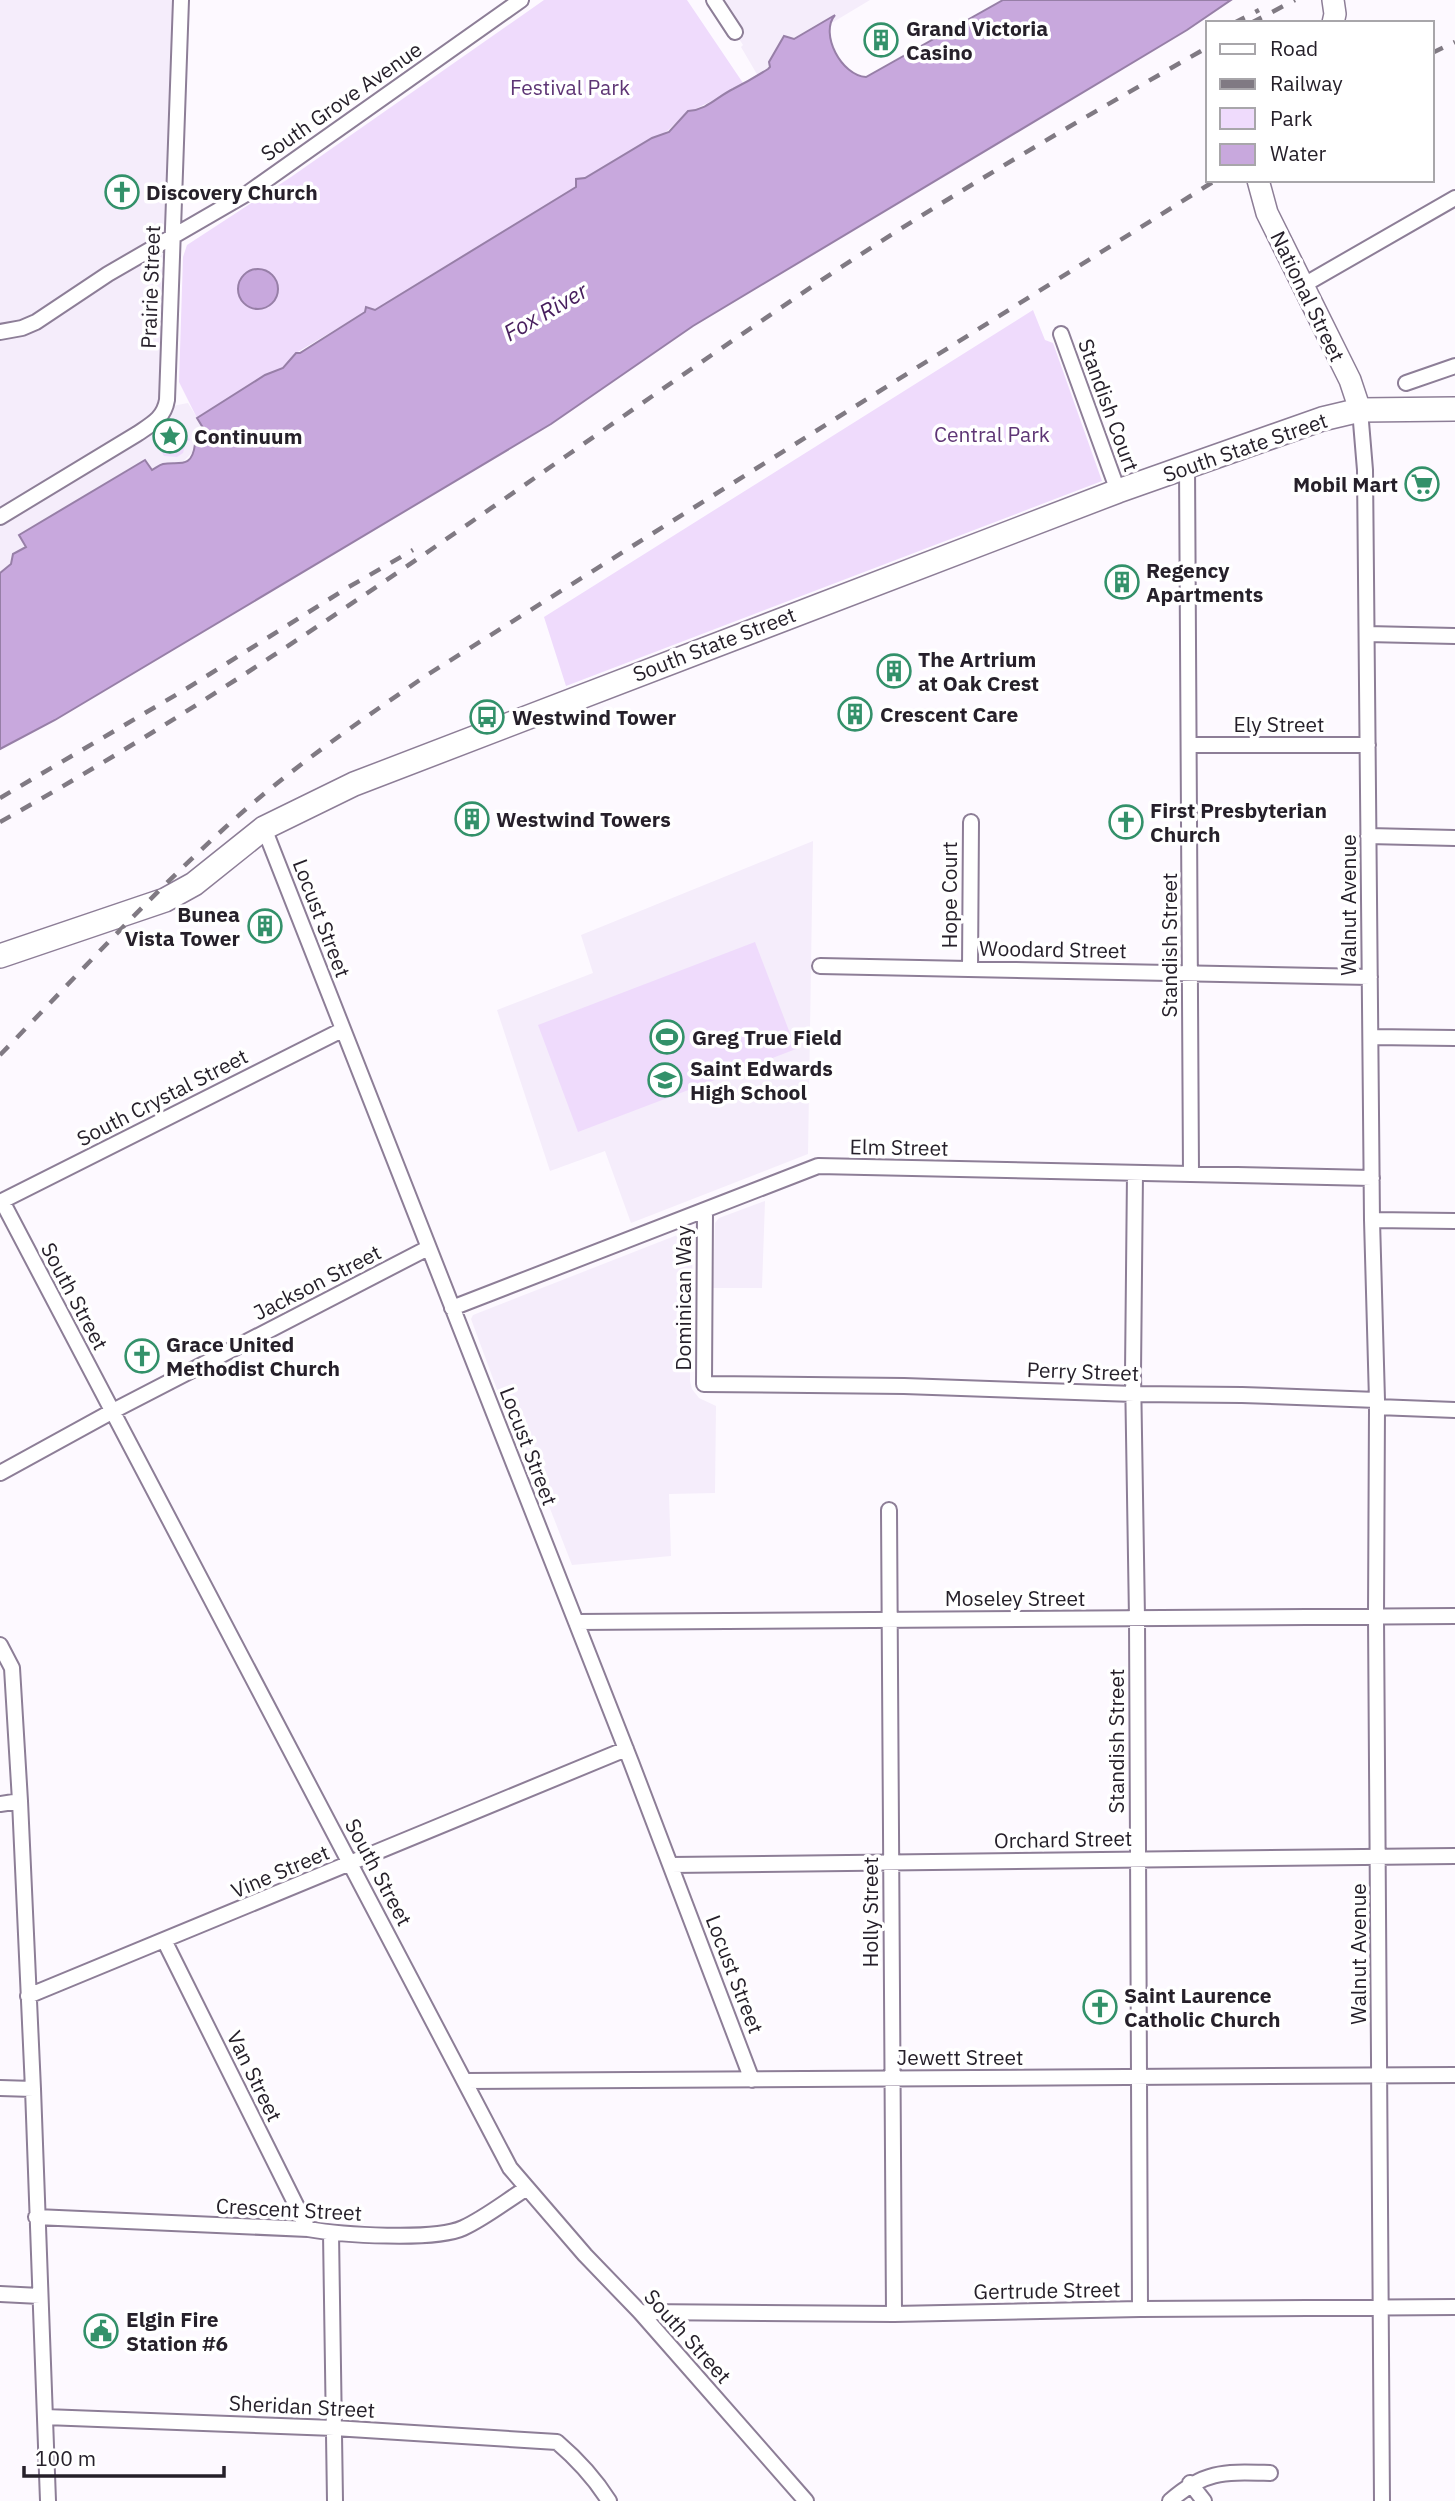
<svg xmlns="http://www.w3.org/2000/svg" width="1455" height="2501" font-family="'IBM Plex Sans',sans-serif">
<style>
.built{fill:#f5edfb}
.green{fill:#efdbfc}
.water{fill:#c8a8dd;stroke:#977fa7;stroke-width:2}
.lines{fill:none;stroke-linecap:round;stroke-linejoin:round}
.street-casing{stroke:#8d7e97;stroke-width:18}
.secondary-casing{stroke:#8d7e97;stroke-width:24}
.primary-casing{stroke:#8d7e97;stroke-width:26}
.street{stroke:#fff;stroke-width:14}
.secondary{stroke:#fff;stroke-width:21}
.primary{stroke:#fff;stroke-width:23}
.rail{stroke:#807a83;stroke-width:4.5;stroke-dasharray:12 12;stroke-linecap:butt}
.labels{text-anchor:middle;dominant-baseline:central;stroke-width:7;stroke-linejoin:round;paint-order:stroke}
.poi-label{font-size:21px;font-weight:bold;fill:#26202a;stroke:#fff;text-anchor:start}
.park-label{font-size:21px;fill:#5e3575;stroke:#fff}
.street-label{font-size:21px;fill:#26202a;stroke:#fff}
.water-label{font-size:23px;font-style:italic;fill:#471e5d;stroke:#fff}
</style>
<rect width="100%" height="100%" fill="#fdf9ff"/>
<path class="built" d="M0 0H181L167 407 188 403 208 436 182 463 152 470 145 460 20 535 27 547 13 559 7 569 0 573Z
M714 0H870L830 24 793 39 783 37 770 67 758 76 741 47 743 45Z
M813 841 808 1154 631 1223 605 1151 550 1171 497 1010 593 973 581 935Z
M765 1201 762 1288H713L715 1223 719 1218Z
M690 1230 693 1234 690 1381 692 1389 699 1398 716 1406 715 1493 669 1494 671 1556 572 1565 528 1452 515 1438 471 1319 473 1315Z"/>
<path class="green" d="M544 0H687L743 83C726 97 703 103 684 116 672 124 668 135 652 138L585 178 577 179 576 187 375 310 366 307 365 312 296 353 283 368 265 375 197 418 179 382 183 257 187 245 291 177Z
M1033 310 1045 340 1053 343 1102 481 566 686 544 617Z
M185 432 190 440 186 442 183 453 177 457 164 456 159 448Z
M755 942 796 1049 578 1132 538 1025Z"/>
<path class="water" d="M1003 0H1231L1187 30 693 326 551 424 55 720 0 749V573L11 564 13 554 26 547 19 535 145 460 152 470C156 468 159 465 163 464 178 461 192 470 195 444L208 436 197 418 265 375 283 368 296 353H300L365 312 366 307 375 310 576 187V179L585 178 652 138 669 132 688 111C707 110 718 96 733 89 745 83 757 76 768 69L770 67 769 62 784 36 794 39 835 15C819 34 842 76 866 77Z
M238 289a20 20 0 1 1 40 0a20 20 0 1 1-40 0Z"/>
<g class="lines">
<defs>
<path id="street" d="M714 0 735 32
M1302 286 1455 198
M0 332 22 328 36 322 108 274 248 193 521 0
M1061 334 1118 491
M1406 383 1455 366
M1360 410 1365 470 1372 1220 1377 1400
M1187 465 1191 1174
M0 517 137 434C152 424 164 418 167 400L181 0
M1367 634 1455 636
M1190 745H1368
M264 828 631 1762 752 2080
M1368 836 1455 838
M820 966 1370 977
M970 969 971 822
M1371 1037 1455 1038
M1135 1173 1133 1373 1137 1618 1140 2309
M2 1201 510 2168 585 2255 640 2312 806 2501
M0 1202 342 1030
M705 1211 704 1384 904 1386 1134 1394 1242 1395 1377 1400V1407
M1372 1220 1455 1221
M452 1308 818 1166 1372 1178
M1377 1407 1376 1617 1382 2501
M1377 1407 1455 1410
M0 1473 113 1411 428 1248
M889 1510 894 2314
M576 1622 1455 1616
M0 1645 12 1668 20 1801 33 2089 48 2501
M0 1804 20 1801
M671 1865 1455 1856
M165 1942 308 2229
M28 1996 626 1749
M465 2081 1455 2075
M0 2088 33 2089
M36 2217 308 2229C340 2235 435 2241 463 2228 485 2218 506 2201 527 2188
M331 2233 335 2501
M0 2294 40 2296
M640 2312 894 2314 1140 2309 1455 2307
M45 2417 334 2428 557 2442C578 2460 594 2477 609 2501
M1190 2483 1204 2501
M1170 2501C1205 2470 1225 2472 1270 2473"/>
<path id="secondary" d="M1333 0 1335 14 1333 23
M1258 180 1267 213 1350 380 1360 410"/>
<path id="primary" d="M0 956 165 900 194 884 264 828 354 784 1118 491 1322 419 1360 410 1455 409"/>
</defs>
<use href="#street" class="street-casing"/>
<use href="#secondary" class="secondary-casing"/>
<use href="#primary" class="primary-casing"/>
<use href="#street" class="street"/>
<use href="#secondary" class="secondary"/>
<use href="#primary" class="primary"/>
<path class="rail" d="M1234 23 1259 10
M1251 23 1295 0
M1432 53 1455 42
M0 798 186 689 347 588 413 550
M0 822C280 666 536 473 801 294 932 205 1071 125 1208 47
M0 1055C72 981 141 905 216 836 281 775 354 725 427 675L1216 180"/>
</g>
<defs>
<symbol id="building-ring" viewBox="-11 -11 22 22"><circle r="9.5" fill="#fff" stroke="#33916a" stroke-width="1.5"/><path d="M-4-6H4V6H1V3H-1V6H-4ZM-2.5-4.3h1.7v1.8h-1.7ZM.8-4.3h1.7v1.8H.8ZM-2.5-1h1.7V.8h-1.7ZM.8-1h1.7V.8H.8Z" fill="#33916a"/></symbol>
<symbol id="church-ring" viewBox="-11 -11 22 22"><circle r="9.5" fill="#fff" stroke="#33916a" stroke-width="1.5"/><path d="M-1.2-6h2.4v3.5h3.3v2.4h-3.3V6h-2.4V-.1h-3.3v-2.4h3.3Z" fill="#33916a"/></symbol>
<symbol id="sight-ring" viewBox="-11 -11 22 22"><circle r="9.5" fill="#fff" stroke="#33916a" stroke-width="1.5"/><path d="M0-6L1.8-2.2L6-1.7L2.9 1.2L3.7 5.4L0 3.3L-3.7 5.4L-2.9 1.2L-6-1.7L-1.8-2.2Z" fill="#33916a"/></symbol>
<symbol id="supermarket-ring" viewBox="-11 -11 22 22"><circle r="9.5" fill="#fff" stroke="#33916a" stroke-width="1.5"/><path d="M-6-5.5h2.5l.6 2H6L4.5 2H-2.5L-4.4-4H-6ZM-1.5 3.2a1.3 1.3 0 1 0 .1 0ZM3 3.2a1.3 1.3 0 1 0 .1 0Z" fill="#33916a"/></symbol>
<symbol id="bus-ring" viewBox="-11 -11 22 22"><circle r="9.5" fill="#fff" stroke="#33916a" stroke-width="1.5"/><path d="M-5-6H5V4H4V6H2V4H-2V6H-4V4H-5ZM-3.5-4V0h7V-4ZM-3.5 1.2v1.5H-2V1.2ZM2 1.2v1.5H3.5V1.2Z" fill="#33916a"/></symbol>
<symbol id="stadium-ring" viewBox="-11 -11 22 22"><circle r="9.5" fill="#fff" stroke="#33916a" stroke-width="1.5"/><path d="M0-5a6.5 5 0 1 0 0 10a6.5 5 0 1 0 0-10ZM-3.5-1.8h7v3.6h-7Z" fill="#33916a"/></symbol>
<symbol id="school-ring" viewBox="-11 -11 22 22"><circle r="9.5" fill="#fff" stroke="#33916a" stroke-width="1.5"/><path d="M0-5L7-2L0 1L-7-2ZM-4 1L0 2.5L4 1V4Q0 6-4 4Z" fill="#33916a"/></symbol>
<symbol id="civic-ring" viewBox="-11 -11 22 22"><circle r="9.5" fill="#fff" stroke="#33916a" stroke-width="1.5"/><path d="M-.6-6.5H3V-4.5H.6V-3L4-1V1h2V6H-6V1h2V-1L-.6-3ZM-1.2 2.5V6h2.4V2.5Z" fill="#33916a"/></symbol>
</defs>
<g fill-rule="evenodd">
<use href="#building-ring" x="862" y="21" width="38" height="38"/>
<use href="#church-ring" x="103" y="173" width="38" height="38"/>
<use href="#sight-ring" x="151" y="417" width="38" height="38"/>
<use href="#supermarket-ring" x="1403" y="465" width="38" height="38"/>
<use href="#building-ring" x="1103" y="563" width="38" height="38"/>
<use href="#building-ring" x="875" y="652" width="38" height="38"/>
<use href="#building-ring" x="836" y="695" width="38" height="38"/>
<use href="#bus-ring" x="468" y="698" width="38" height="38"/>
<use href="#building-ring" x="453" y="800" width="38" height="38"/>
<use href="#church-ring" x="1107" y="803" width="38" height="38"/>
<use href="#building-ring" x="246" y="907" width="38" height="38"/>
<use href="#stadium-ring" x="648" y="1018" width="38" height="38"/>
<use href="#school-ring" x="646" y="1061" width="38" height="38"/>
<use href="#church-ring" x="123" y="1337" width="38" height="38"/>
<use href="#church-ring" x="1081" y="1988" width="38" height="38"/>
<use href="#civic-ring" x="82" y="2312" width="38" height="38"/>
</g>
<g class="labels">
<g class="poi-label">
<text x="906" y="28">Grand Victoria<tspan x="906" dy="24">Casino</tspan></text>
<text x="146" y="192">Discovery Church</text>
<text x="194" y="436">Continuum</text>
<text x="1398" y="484" text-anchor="end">Mobil Mart</text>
<text x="1146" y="570">Regency<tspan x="1146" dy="24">Apartments</tspan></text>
<text x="918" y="659">The Artrium<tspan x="918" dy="24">at Oak Crest</tspan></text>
<text x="880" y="714">Crescent Care</text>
<text x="512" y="717">Westwind Tower</text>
<text x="1150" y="810">First Presbyterian<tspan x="1150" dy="24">Church</tspan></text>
<text x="496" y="819">Westwind Towers</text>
<text x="240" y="914" text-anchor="end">Bunea<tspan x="240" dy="24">Vista Tower</tspan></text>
<text x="692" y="1037">Greg True Field</text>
<text x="690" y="1068">Saint Edwards<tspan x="690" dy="24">High School</tspan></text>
<text x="166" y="1344">Grace United<tspan x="166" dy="24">Methodist Church</tspan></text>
<text x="1124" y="1995">Saint Laurence<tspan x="1124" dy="24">Catholic Church</tspan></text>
<text x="126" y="2319">Elgin Fire<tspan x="126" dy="24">Station #6</tspan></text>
</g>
<g class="park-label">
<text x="570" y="87">Festival Park</text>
<text x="992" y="434">Central Park</text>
</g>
<g class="street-label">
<text transform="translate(341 101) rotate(-35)">South Grove Avenue</text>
<text transform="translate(150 287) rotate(-88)">Prairie Street</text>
<text transform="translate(1308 296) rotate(64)">National Street</text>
<text transform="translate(1109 405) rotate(70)">Standish Court</text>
<text transform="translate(1245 447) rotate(-19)">South State Street</text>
<text transform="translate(714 644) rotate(-21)">South State Street</text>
<text x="1279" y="724">Ely Street</text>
<text transform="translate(949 895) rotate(-90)">Hope Court</text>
<text transform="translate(1348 905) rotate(-90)">Walnut Avenue</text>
<text transform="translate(322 918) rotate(69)">Locust Street</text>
<text transform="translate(1169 945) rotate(-90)">Standish Street</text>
<text transform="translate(1053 949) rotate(1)">Woodard Street</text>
<text transform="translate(162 1097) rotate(-27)">South Crystal Street</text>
<text transform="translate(899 1147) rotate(1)">Elm Street</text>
<text transform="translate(317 1282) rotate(-27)">Jackson Street</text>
<text transform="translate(75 1296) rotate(62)">South Street</text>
<text transform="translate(683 1298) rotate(-90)">Dominican Way</text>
<text transform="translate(1083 1371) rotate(2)">Perry Street</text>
<text transform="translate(529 1446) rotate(69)">Locust Street</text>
<text x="1015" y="1598">Moseley Street</text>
<text transform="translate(1116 1741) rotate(-90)">Standish Street</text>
<text transform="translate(1063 1839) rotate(-1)">Orchard Street</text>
<text transform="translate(280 1871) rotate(-23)">Vine Street</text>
<text transform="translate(379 1872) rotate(62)">South Street</text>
<text transform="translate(870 1912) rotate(-90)">Holly Street</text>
<text transform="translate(1358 1954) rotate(-90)">Walnut Avenue</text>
<text transform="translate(735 1974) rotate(69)">Locust Street</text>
<text x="960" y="2057">Jewett Street</text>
<text transform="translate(255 2076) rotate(64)">Van Street</text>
<text transform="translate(289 2209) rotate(3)">Crescent Street</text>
<text transform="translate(1047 2290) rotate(-1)">Gertrude Street</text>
<text transform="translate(688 2336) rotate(48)">South Street</text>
<text transform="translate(302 2406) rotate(3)">Sheridan Street</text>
</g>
<g class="water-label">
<text transform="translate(545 311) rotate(-30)">Fox River</text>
</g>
</g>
<rect x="1206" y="21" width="228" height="161" fill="#ffffff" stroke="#a8a6aa" stroke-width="2"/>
<rect x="1220" y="44" width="35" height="10" fill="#ffffff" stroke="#a8a6aa" stroke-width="2"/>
<text x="1270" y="56" font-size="21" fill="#26202a">Road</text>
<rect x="1220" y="79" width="35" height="10" fill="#807a83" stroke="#a8a6aa" stroke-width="2"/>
<text x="1270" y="91" font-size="21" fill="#26202a">Railway</text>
<rect x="1220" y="108" width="35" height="21" fill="#efdbfc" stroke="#a8a6aa" stroke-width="2"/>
<text x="1270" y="126" font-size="21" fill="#26202a">Park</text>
<rect x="1220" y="144" width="35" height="21" fill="#c8a8dd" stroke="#a8a6aa" stroke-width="2"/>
<text x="1270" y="161" font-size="21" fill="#26202a">Water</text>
<path d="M24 2466v10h200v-10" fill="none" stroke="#26202a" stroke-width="3.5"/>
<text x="35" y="2466" font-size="21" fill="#26202a" stroke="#ffffff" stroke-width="5" paint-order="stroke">100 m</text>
</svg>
